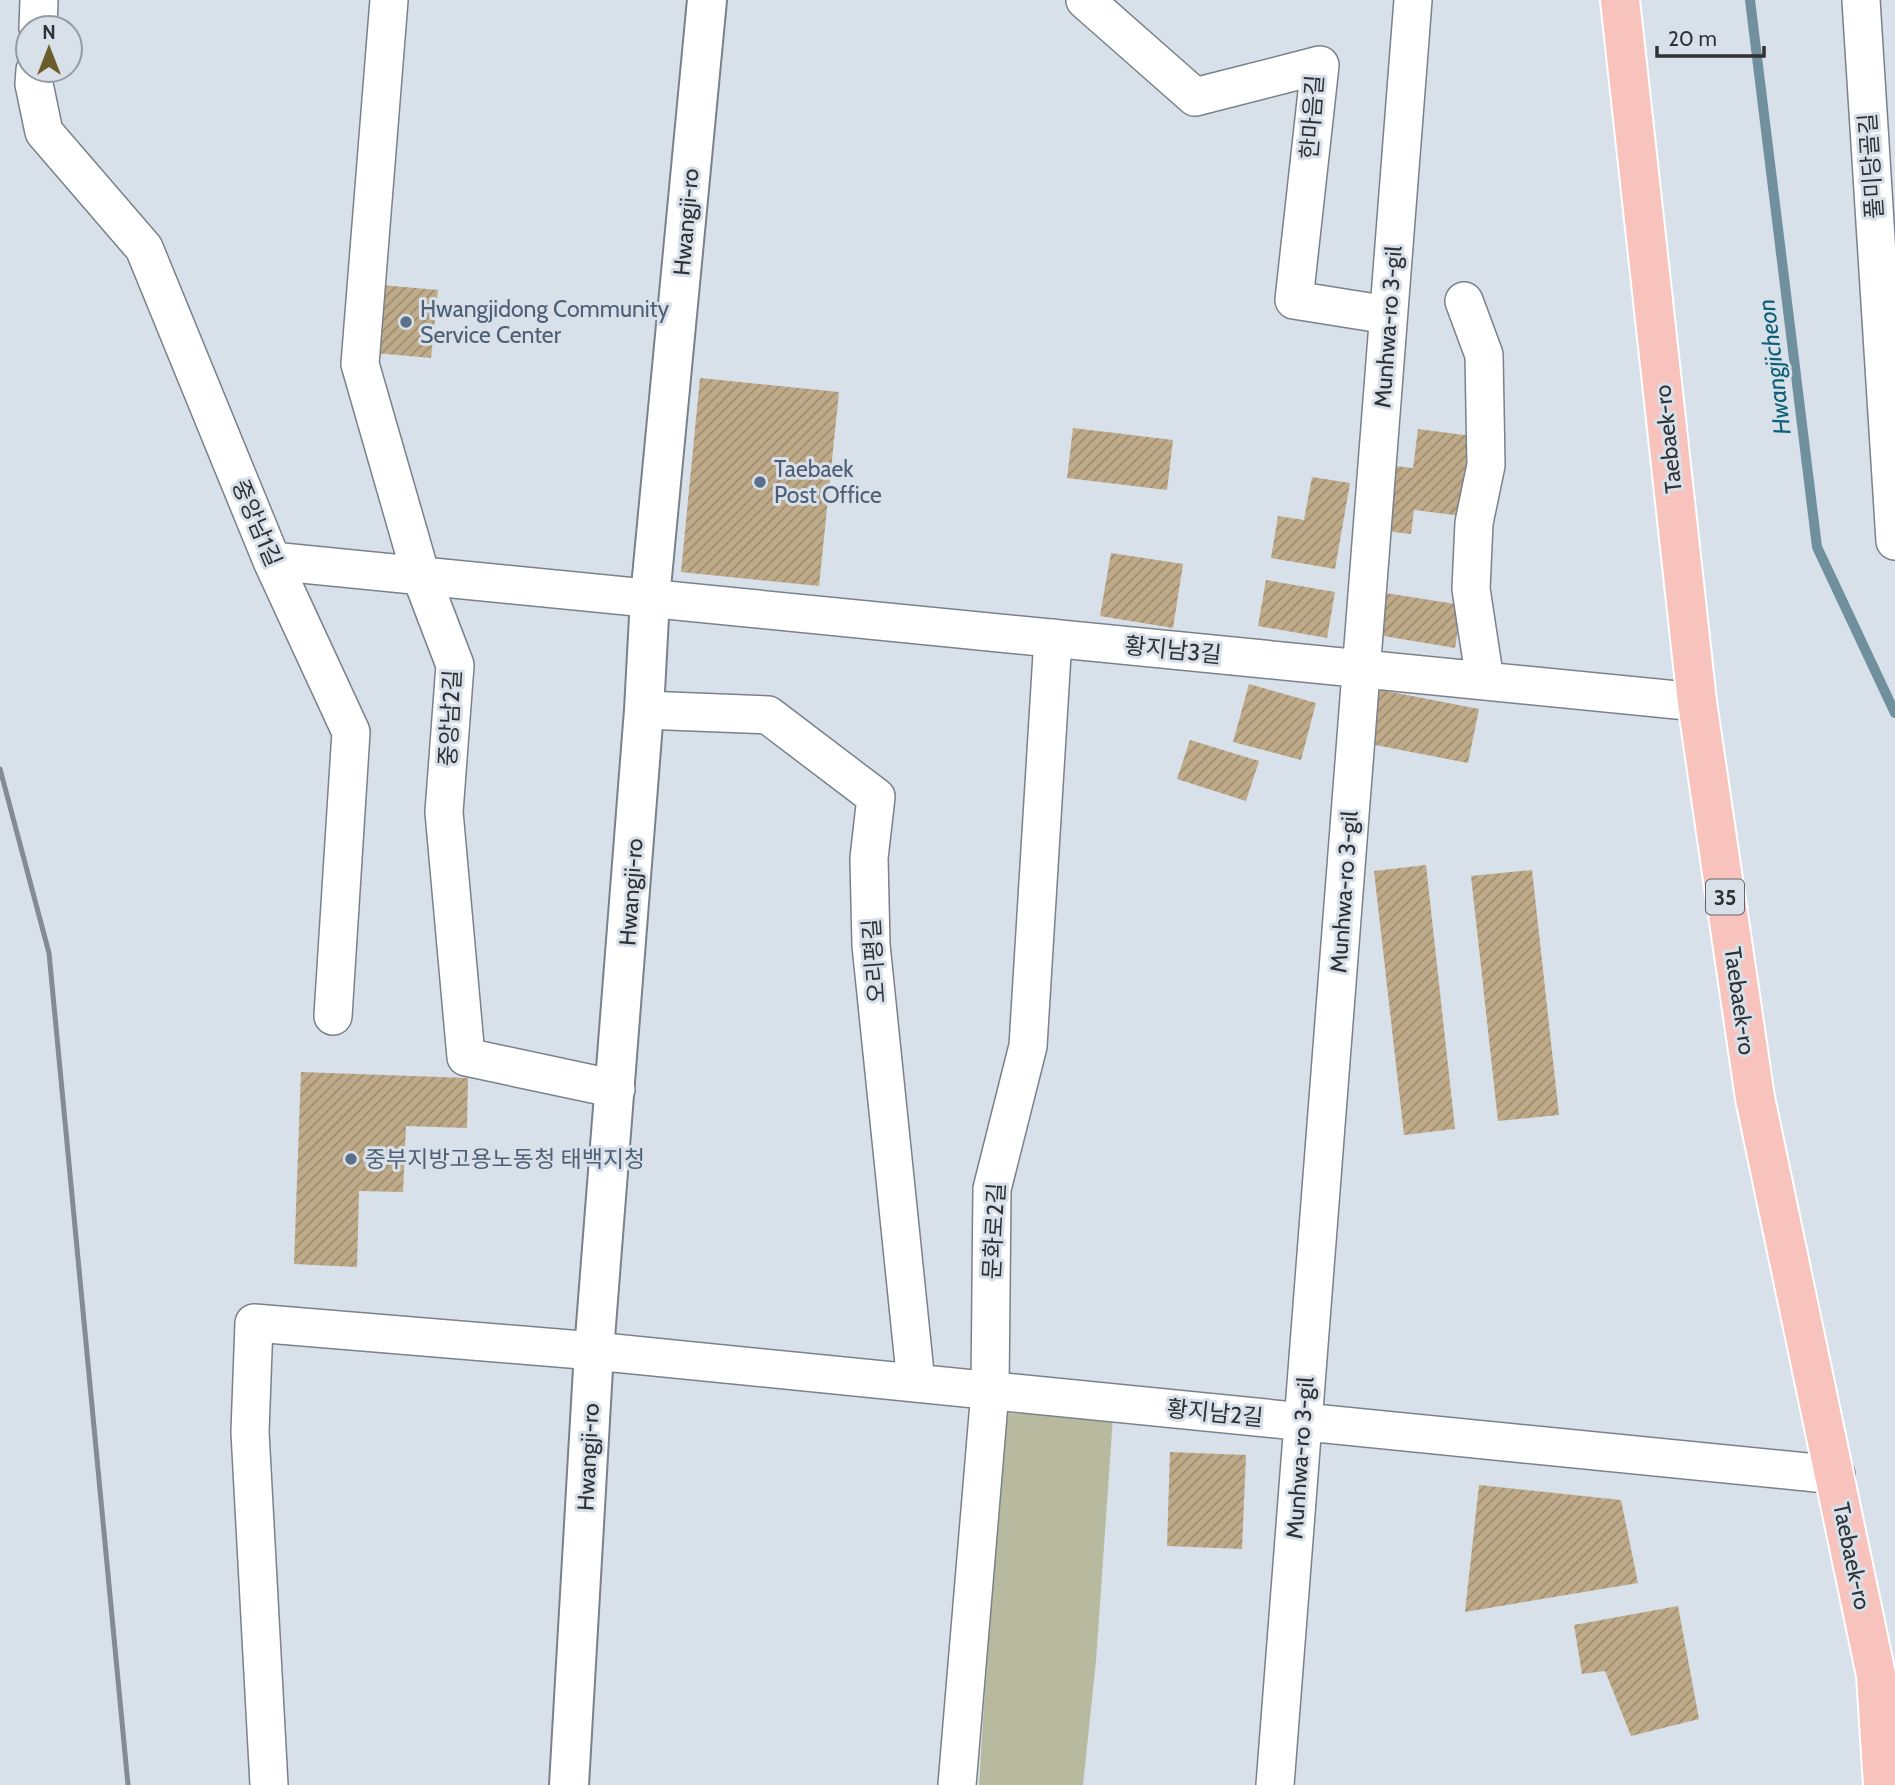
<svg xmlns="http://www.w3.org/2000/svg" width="1895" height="1785" font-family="Cabin,'Noto Sans KR',sans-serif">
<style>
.green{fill:#b8ba9f}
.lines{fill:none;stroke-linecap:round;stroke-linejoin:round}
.stream{stroke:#70909d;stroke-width:10}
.building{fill:url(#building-hatch)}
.street-casing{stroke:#798189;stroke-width:40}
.secondary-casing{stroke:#798189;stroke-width:42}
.primary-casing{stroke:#fff;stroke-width:42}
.street{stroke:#fff;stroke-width:37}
.secondary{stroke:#fff;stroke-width:38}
.primary{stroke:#f8c3bd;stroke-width:38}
.rail{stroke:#858b92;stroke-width:5}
.service-dot{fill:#5c6f8a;stroke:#d8e0e9;stroke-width:2.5}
.labels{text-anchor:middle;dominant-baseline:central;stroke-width:6;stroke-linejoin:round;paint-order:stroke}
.shield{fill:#d8e0e9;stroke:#61666b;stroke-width:2}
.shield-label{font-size:21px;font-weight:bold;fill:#2e3235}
.street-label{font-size:23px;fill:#2e3235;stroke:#d8e0e9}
.service-label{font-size:23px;fill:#4e5e75;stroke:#d8e0e9;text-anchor:start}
.water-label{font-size:24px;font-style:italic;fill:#0c5f77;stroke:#d8e0e9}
</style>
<defs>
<pattern id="building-hatch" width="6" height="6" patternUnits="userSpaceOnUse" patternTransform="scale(1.75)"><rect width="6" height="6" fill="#bfab89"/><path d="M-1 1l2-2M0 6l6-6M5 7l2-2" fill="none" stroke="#9c8c71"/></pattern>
</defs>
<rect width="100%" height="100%" fill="#d8e0e9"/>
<path class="green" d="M1002 1413 1113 1417 1096 1661 1083 1785H979Z"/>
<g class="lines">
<path class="stream" d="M1750 0 1817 547 1895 713"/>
</g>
<path class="building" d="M382 285 438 290 431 358 375 353Z
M700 378 839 392 819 586 681 572Z
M1073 428 1173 440 1167 490 1067 478Z
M1418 429 1480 437 1471 517 1414 510 1411 534 1376 530 1384 465 1413 468Z
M1312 477 1350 483 1335 569 1271 558 1278 516 1304 520Z
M1111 553 1183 564 1173 628 1100 616Z
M1266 580 1335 592 1327 638 1258 626Z
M1379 592 1462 605 1455 648 1372 634Z
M1249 684 1316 703 1301 760 1233 742Z
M1376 689 1479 709 1468 763 1365 743Z
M1190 740 1259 761 1246 801 1177 779Z
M1426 865 1455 1129 1404 1135 1374 871Z
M1532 870 1559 1115 1498 1121 1471 876Z
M301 1072 468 1078 467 1128 406 1126 403 1192 359 1191 357 1267 294 1264Z
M1170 1452 1246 1455 1242 1549 1167 1546Z
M1479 1485 1621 1500 1638 1583 1465 1612Z
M1678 1606 1699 1719 1631 1736 1605 1671 1582 1674 1574 1625Z"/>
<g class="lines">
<defs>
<path id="street" d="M389 0 360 364 421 576 455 665 444 812 466 1057 616 1089
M1085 0 1195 97 1320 65 1294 300 1388 315
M1861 0 1895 541
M38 28 39 0
M35 70 34 84 44 132 144 248 272 561 351 732 333 1016
M1464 301 1484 355 1486 465 1474 523 1471 589 1485 681
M272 561 1697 702
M644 710 768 715 876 797 869 858 871 945 916 1383
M269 1785 250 1432 254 1323 594 1351 1836 1475
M957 1785 990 1391 992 1189 1028 1046 1053 638
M1275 1785 1413 0"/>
<path id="secondary" d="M569 1785 594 1351 644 710 650 598 707 0"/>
<path id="primary" d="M1620 0 1697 702 1755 1098 1876 1675 1883 1785"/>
</defs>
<use href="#street" class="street-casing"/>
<use href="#secondary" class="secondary-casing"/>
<use href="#primary" class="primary-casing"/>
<use href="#street" class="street"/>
<use href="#secondary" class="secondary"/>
<use href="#primary" class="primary"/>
<path class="rail" d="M0 769 49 953 128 1785"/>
</g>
<g class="service-dot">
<circle cx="406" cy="322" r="7"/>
<circle cx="760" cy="482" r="7"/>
<circle cx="351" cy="1159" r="7"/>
</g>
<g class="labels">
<rect class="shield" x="1706" y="879.5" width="38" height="35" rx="5"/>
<g class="shield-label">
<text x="1725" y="897">35</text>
</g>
<g class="street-label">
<text transform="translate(1312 117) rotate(-86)">한마음길</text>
<text transform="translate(1871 166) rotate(-94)">풀미당골길</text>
<text transform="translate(686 222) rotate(-85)">Hwangji-ro</text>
<text transform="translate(1388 327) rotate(-86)">Munhwa-ro 3-gil</text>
<text transform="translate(1668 439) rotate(-96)">Taebaek-ro</text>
<text transform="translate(257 523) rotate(67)">중앙남1길</text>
<text transform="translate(1173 650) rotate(6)">황지남3길</text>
<text transform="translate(450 718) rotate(-87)">중앙남2길</text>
<text transform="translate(631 892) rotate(-86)">Hwangji-ro</text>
<text transform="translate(1344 892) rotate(-86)">Munhwa-ro 3-gil</text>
<text transform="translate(874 961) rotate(-94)">오리평길</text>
<text transform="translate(1740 1001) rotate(82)">Taebaek-ro</text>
<text transform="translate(994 1231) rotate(-87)">문화로2길</text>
<text transform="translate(1215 1413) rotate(6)">황지남2길</text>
<text transform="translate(588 1457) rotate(-87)">Hwangji-ro</text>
<text transform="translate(1300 1458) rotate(-86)">Munhwa-ro 3-gil</text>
<text transform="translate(1852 1556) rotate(78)">Taebaek-ro</text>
</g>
<g class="service-label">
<text x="420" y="309">Hwangjidong Community<tspan x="420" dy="26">Service Center</tspan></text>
<text x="774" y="469">Taebaek<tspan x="774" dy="26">Post Office</tspan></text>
<text x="365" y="1159">중부지방고용노동청 태백지청</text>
</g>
<g class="water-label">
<text transform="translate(1774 367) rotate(-97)">Hwangjicheon</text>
</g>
</g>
<g transform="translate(49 49)"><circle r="33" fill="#d8e0e9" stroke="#949aa1" stroke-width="2"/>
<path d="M0-5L12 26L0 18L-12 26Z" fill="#6b5d2b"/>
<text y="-10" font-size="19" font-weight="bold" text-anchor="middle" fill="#2e3235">N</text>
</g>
<path d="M1657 46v10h107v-10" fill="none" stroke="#2e3235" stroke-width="3.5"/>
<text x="1668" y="46" font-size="21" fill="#2e3235" stroke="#d8e0e9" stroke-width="5" paint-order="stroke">20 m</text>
</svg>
